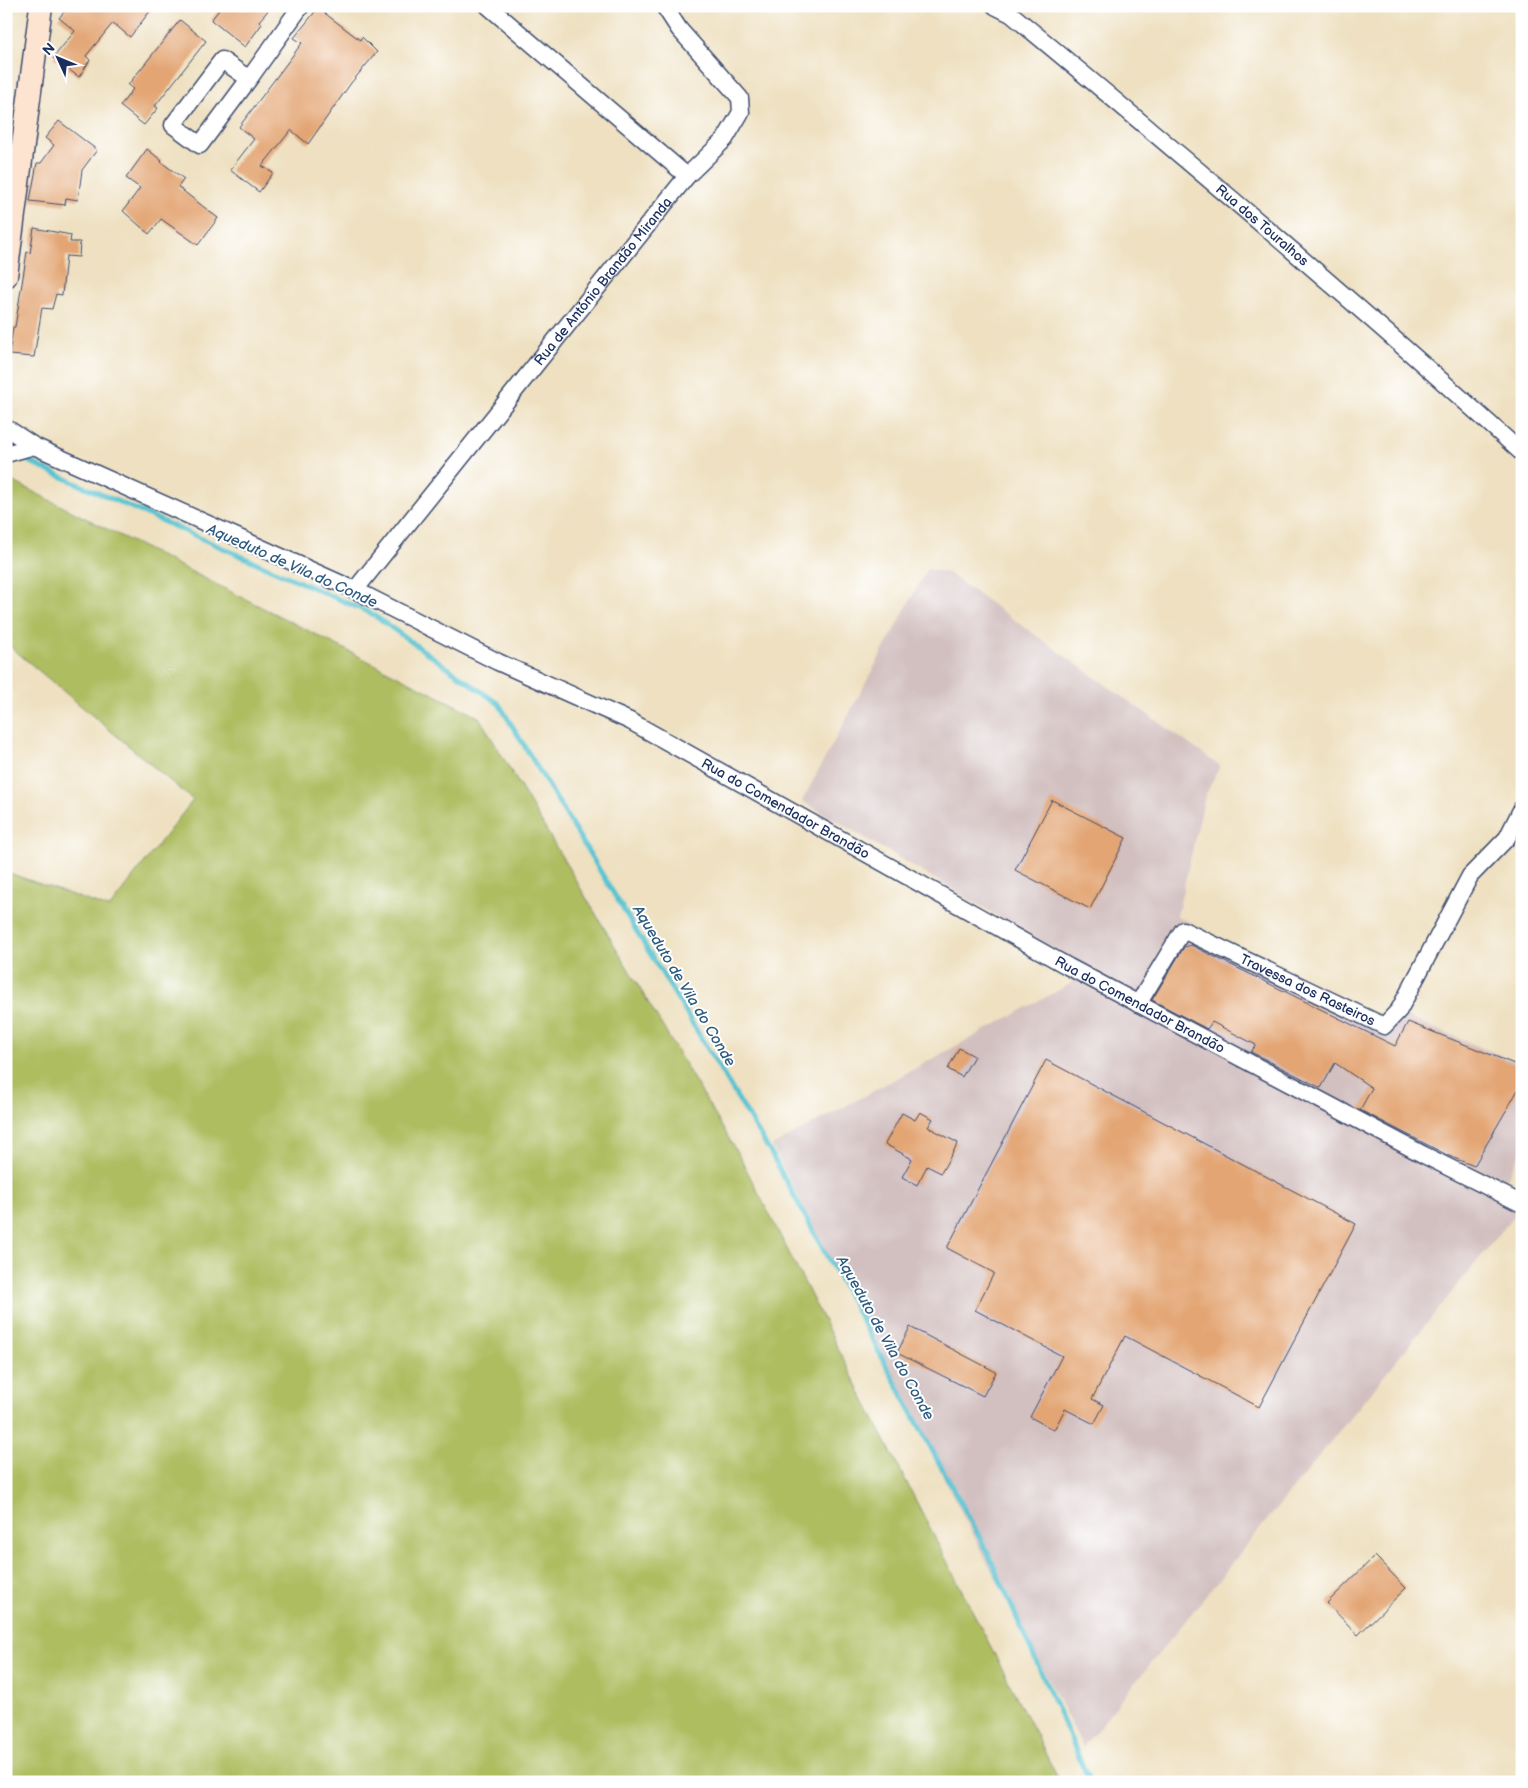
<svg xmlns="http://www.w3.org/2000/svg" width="1528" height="1788" font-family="'Balsamiq Sans',sans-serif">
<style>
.industrial{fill:#d2bfc0}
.green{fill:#aebd60;stroke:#64765f}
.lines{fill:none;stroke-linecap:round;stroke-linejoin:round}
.stream{stroke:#58c3d1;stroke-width:5}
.building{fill:#e3a573}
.street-casing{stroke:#3b4a6d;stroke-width:19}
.secondary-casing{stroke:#3b4a6d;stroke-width:25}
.street{stroke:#fff;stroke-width:16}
.secondary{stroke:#fde4d1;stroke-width:22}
.labels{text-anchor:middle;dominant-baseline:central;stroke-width:4;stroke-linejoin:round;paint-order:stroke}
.street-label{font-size:14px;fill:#1b2f5e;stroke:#fff}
.water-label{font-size:15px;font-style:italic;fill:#2d5b80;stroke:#fff}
</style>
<rect width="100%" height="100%" fill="#fff"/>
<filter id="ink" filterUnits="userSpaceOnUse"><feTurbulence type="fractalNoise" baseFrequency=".02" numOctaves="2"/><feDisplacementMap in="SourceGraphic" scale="10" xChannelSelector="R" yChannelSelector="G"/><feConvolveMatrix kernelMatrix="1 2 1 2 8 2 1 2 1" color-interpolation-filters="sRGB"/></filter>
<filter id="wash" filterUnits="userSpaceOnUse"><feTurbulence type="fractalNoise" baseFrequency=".0096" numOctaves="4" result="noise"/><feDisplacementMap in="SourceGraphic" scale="20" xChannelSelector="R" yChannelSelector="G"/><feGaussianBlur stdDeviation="1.12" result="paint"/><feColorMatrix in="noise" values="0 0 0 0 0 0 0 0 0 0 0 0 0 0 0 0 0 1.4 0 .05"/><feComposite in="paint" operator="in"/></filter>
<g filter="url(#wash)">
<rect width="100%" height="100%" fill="#eee0c0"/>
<path class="industrial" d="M927 569 948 573 1220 766 1205 796 1177 916 1371 1017H1407L1522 1064V1149L1506 1181 1517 1212 1083 1747 772 1146 1070 984 1081 965 802 801Z"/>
<path class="green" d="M8 479 479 717 741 1159 1060 1782H6V872L109 908 193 800 6 643V483Z"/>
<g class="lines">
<path class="stream" d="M18 455 42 468 372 614 499 704 772 1155 987 1551 1090 1782"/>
</g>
<g id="blocks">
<path class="building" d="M66 6H154L130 37 113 23 86 56 90 60 79 77 53 58 75 31 59 18 65 11Z
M222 6H272L259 21 262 24 245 47 211 20Z
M318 8 360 40 362 37 377 52 351 83 308 144 291 130 262 166 273 173 259 192 230 170 254 139 239 127 302 43 294 38Z
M180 20 206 41 155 106 158 108 144 125 120 106 133 89 128 85Z
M59 121 97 150 82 170 78 200 66 198 65 205 30 201 37 163H41L54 145 45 138Z
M147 149 162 161 161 162 184 179 178 187 218 218 198 245 161 219 149 234 123 211 140 188 126 178Z
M34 228 71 235 70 242H80L79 257 66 256 62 295 56 294 52 309 42 308 34 357 9 355 13 327H15L27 252 30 253Z
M1052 800 1126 838 1090 909 1015 870Z
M1191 945 1395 1046 1408 1022 1522 1067V1083L1474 1166 1449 1156 1360 1110 1372 1088 1335 1063 1321 1088 1251 1052 1256 1045 1212 1022 1207 1029 1152 1000 1184 947Z
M959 1048 974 1056 962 1077 948 1069Z
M1046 1060 1356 1224 1259 1407 1125 1336 1092 1399 1104 1405 1094 1424 1065 1409 1054 1430 1030 1417 1062 1356 975 1310 994 1273 947 1248Z
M920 1112 933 1119 928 1127 958 1143 941 1173 927 1166 917 1185 902 1177 912 1159 885 1144 902 1113 915 1120Z
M910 1327 996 1372 983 1396 897 1353Z
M1375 1556 1406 1588 1358 1635 1327 1603Z"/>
</g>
</g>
<g filter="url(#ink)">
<use href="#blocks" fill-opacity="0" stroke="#3b4a6d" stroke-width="1"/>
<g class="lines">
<defs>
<g id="street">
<path d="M664 6 679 29 740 98 741 112 725 139 687 176"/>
<path id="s1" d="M995 6 1011 14C1184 157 1356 302 1522 453"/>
<path d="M249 79 200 145 173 125 222 60 249 79 301 6"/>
<path id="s2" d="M8 429 34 446 355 590 498 662 630 721 1069 967 1424 1155 1522 1204"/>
<path d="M6 454 34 446"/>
<path id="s3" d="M355 590 687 176 488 6"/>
<path id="s4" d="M1138 1004 1183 930 1384 1026 1399 1010 1470 876 1507 838 1522 808"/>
</g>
<path id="secondary" d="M6 276 41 6"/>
</defs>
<use href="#street" class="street-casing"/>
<use href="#secondary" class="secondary-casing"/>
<use href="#street" class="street"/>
<use href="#secondary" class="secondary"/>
</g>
</g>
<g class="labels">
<g class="street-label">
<text stroke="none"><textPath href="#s1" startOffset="346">Rua dos Touralhos</textPath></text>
<text stroke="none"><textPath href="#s3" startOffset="396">Rua de António Brandão Miranda</textPath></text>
<text stroke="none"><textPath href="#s2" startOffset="866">Rua do Comendador Brandão</textPath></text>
<text stroke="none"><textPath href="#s4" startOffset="225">Travessa dos Rasteiros</textPath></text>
<text stroke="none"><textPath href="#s2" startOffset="1271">Rua do Comendador Brandão</textPath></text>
</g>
<g class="water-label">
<text transform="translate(292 566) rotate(24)">Aqueduto de Vila do Conde</text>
<text transform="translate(684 986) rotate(59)">Aqueduto de Vila do Conde</text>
<text transform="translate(885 1338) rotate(61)">Aqueduto de Vila do Conde</text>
</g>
</g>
<rect width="1528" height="1788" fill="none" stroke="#fff" stroke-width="25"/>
<g transform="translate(58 58) rotate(314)" stroke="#ffffff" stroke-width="4" paint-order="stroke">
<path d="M0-4L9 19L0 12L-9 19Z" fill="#1b2f5e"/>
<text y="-8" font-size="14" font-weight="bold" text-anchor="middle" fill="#1b2f5e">N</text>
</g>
</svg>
